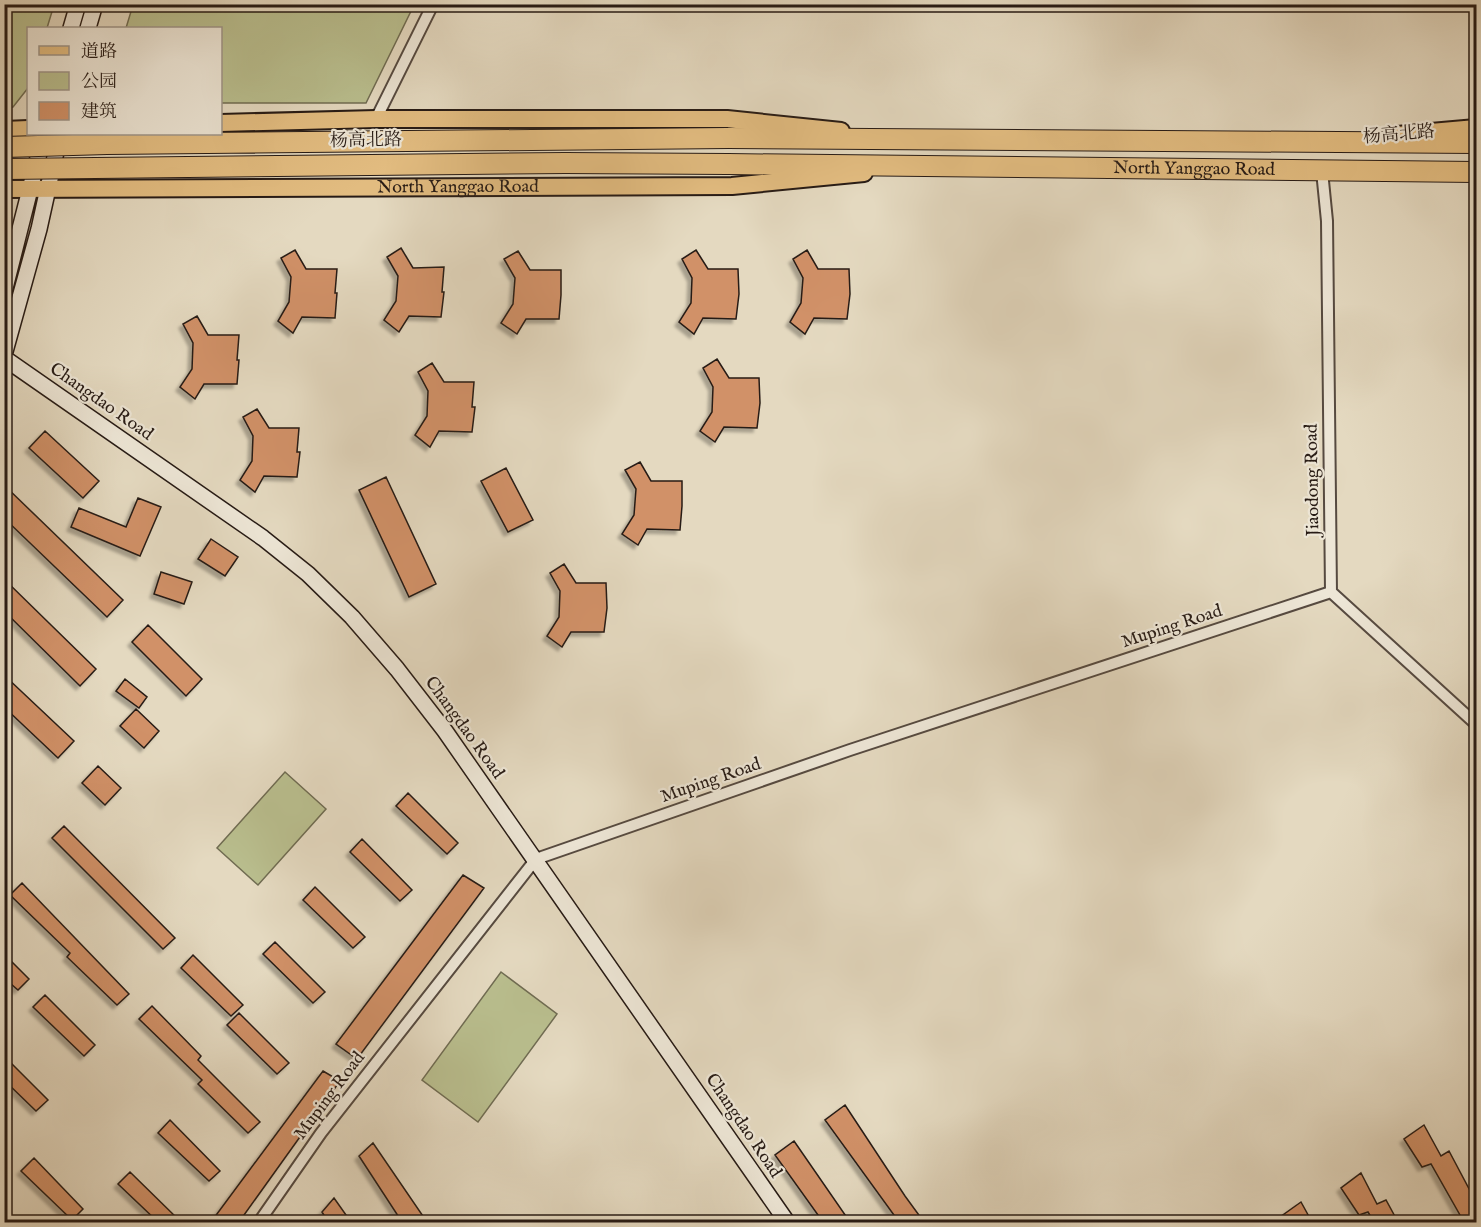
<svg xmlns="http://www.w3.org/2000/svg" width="1481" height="1227" font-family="'IM FELL English','Noto Serif SC',serif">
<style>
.green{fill:#b9be8e;stroke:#706c52;stroke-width:1.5}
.building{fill:#d19168;stroke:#271b15;stroke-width:1.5;filter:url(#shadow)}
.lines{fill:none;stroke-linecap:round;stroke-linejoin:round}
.street-casing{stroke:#564a40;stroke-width:14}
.secondary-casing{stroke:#271b15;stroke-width:18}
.primary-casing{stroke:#271b15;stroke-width:20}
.highway-casing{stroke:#271b15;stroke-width:22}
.street{stroke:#ede6d6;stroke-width:10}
.secondary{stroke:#ede6d6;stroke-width:15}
.primary{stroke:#e2bc80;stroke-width:16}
.highway{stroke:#e2bc80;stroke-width:20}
.highway-bridge-casing{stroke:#271b15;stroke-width:22;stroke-linecap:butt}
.highway-bridge{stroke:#e2bc80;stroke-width:20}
.labels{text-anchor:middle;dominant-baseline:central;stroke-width:4.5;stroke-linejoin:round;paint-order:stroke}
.street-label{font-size:18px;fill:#271b15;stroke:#ede6d6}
</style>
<defs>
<filter id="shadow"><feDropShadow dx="-4" dy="4" stdDeviation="1.5" flood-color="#0004"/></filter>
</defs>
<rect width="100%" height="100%" fill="#e4d9c0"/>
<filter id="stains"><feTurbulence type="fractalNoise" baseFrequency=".00333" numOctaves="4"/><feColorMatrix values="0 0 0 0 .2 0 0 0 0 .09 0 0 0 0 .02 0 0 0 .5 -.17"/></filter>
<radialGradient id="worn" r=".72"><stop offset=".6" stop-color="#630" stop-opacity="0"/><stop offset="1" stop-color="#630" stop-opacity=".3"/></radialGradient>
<path class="green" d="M5 4 54 5 47 28H28V88L13 107 5 108Z
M133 5V4L414 5 366 103H221L220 28H126Z
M285 772 326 809 258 885 217 848Z
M501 972 557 1014 478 1122 422 1080Z"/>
<path class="building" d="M401 248 413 268 444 267 442 292H444L441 317 409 316 399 332 384 320 396 301 398 276 387 257Z
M295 250 306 269H337L335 293H337L335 318 302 317 293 333 278 321 289 302 291 277 281 258Z
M696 250 708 269H738L739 294 736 319 703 318 694 334 679 322 691 303 692 278 682 259Z
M807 250 818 269H849L850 294 847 319 814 318 805 334 790 322 801 303 803 278 793 259Z
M518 251 530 270H561V295L559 319H526L517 334 501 323 513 304 515 278 504 259Z
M197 316 208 335H239L237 360H239L237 384H204L195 399 180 387 192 369 193 343 183 324Z
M717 359 729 378H759L760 403 757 428 724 427 715 442 700 431 712 412 713 387 703 368Z
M432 363 444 382H474L472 407H475L472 432 439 431 430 447 415 435 427 416 428 391 418 372Z
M257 409 269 428H299L297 452H300L297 477 264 476 255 492 240 480 252 461 253 436 243 417Z
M45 431 99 481 83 498 29 448Z
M640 462 651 481H682V506L680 530 647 529 638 545 622 534 634 515 636 489 625 470Z
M506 468 533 520 508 532 481 481Z
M386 477 436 584 409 597 359 490Z
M4 485 123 600 107 617 4 518Z
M138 498 161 507 140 556 71 527 79 508 126 527Z
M211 539 238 557 225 576 198 559Z
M564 564 576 583H606L607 608 604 632H571L562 647 547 636 559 617 560 591 550 573Z
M161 572 192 582 184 604 154 594Z
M4 579 96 669 80 686 4 611Z
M148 625 202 679 186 696 132 642Z
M4 675 74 741 58 758 4 707Z
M125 679 147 697 139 708 116 691Z
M136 709 159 731 144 748 120 726Z
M98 766 121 788 105 805 82 783Z
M408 793 458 843 447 854 396 806Z
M64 826 175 938 163 949 52 838Z
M362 839 412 890 400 901 350 852Z
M463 875 484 888 357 1059 336 1044Z
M22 883 129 994 117 1005 67 957 70 953 10 895Z
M315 887 365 937 353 948 303 900Z
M275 942 325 992 313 1003 263 954Z
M4 954 29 979 18 990 4 978Z
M193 955 243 1005 231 1016 181 968Z
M45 995 95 1045 84 1056 33 1007Z
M152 1006 201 1056 198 1060 260 1122 248 1133 198 1084 202 1080 139 1019Z
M239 1013 289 1063 277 1074 227 1025Z
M4 1056 48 1100 36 1111 4 1080Z
M323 1071 340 1081 239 1222H211Z
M845 1105 905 1196 924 1222H899L825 1120Z
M170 1120 220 1171 209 1181 158 1133Z
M1424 1125 1441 1156 1449 1151 1476 1202V1222H1464L1431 1164 1422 1167 1404 1139Z
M794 1141 850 1222H823L775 1155Z
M373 1143 427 1222H402L359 1156Z
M34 1158 83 1209 72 1220 21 1171Z
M130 1172 181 1222H158L118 1184Z
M1361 1173 1377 1204 1386 1200 1398 1222H1374L1368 1212 1359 1215 1341 1188Z
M334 1198 351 1222H328L322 1212Z
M1301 1202 1312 1222H1273Z"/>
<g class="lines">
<defs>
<path id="street" d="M376 119 433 4
M1322 171 1327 221 1331 592 1476 724
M259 1222 321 1133 536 859 850 750 1331 592"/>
<path id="secondary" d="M71 28 78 4
M88 28 95 4
M4 292 44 134
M4 355 39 229 60 134
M4 358 263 538 308 574 352 617 397 669 445 731 787 1222"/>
<g id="primary">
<path d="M220 123 376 119H727L841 131"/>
<path d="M4 130 28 129"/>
<path d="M1397 135 1476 128"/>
<path id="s1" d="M4 189 732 186 864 173"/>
</g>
<g id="highway">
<path d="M728 138 1476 143"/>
<path id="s2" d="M728 164 1476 172"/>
</g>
</defs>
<use href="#street" class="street-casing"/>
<use href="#secondary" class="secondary-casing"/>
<use href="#primary" class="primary-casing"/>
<use href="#highway" class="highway-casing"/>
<use href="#street" class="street"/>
<use href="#secondary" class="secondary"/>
<use href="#primary" class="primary"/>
<use href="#highway" class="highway"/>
<defs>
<path id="highway-bridge" d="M4 147 107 144 728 138
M4 169 565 163 728 164"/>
</defs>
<use href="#highway-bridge" class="highway-bridge-casing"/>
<use href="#highway-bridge" class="highway-bridge"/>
</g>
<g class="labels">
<g class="street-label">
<text transform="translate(1399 135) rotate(-5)">杨高北路</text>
<text transform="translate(366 141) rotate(-1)">杨高北路</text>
<text stroke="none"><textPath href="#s2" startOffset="466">North Yanggao Road</textPath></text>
<text stroke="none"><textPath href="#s1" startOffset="454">North Yanggao Road</textPath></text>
<text transform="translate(101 402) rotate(35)">Changdao Road</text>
<text transform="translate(1313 480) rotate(-91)">Jiaodong Road</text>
<text transform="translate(1172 627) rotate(-18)">Muping Road</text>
<text transform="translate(464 728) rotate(54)">Changdao Road</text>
<text transform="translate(711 781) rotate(-19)">Muping Road</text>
<text transform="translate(330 1096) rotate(-53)">Muping Road</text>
<text transform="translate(743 1126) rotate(56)">Changdao Road</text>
</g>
</g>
<rect width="1481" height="1227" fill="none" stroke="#e4d9c0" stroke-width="24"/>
<rect x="6" y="6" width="1469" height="1215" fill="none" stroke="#271b15" stroke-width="3"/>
<rect x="12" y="12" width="1457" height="1203" fill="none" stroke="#271b15" stroke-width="1.5"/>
<rect x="27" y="27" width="195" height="108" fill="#ede6d6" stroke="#9e9589" stroke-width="1.5"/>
<rect x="39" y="46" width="30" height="9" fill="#e2bc80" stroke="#9e9589" stroke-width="1.5"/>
<text x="81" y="57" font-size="18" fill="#271b15">道路</text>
<rect x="39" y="72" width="30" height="18" fill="#b9be8e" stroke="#9e9589" stroke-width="1.5"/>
<text x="81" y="87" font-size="18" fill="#271b15">公园</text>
<rect x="39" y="102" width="30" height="18" fill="#d19168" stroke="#9e9589" stroke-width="1.5"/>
<text x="81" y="117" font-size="18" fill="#271b15">建筑</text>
<rect width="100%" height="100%" filter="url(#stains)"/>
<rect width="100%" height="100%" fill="url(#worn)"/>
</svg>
